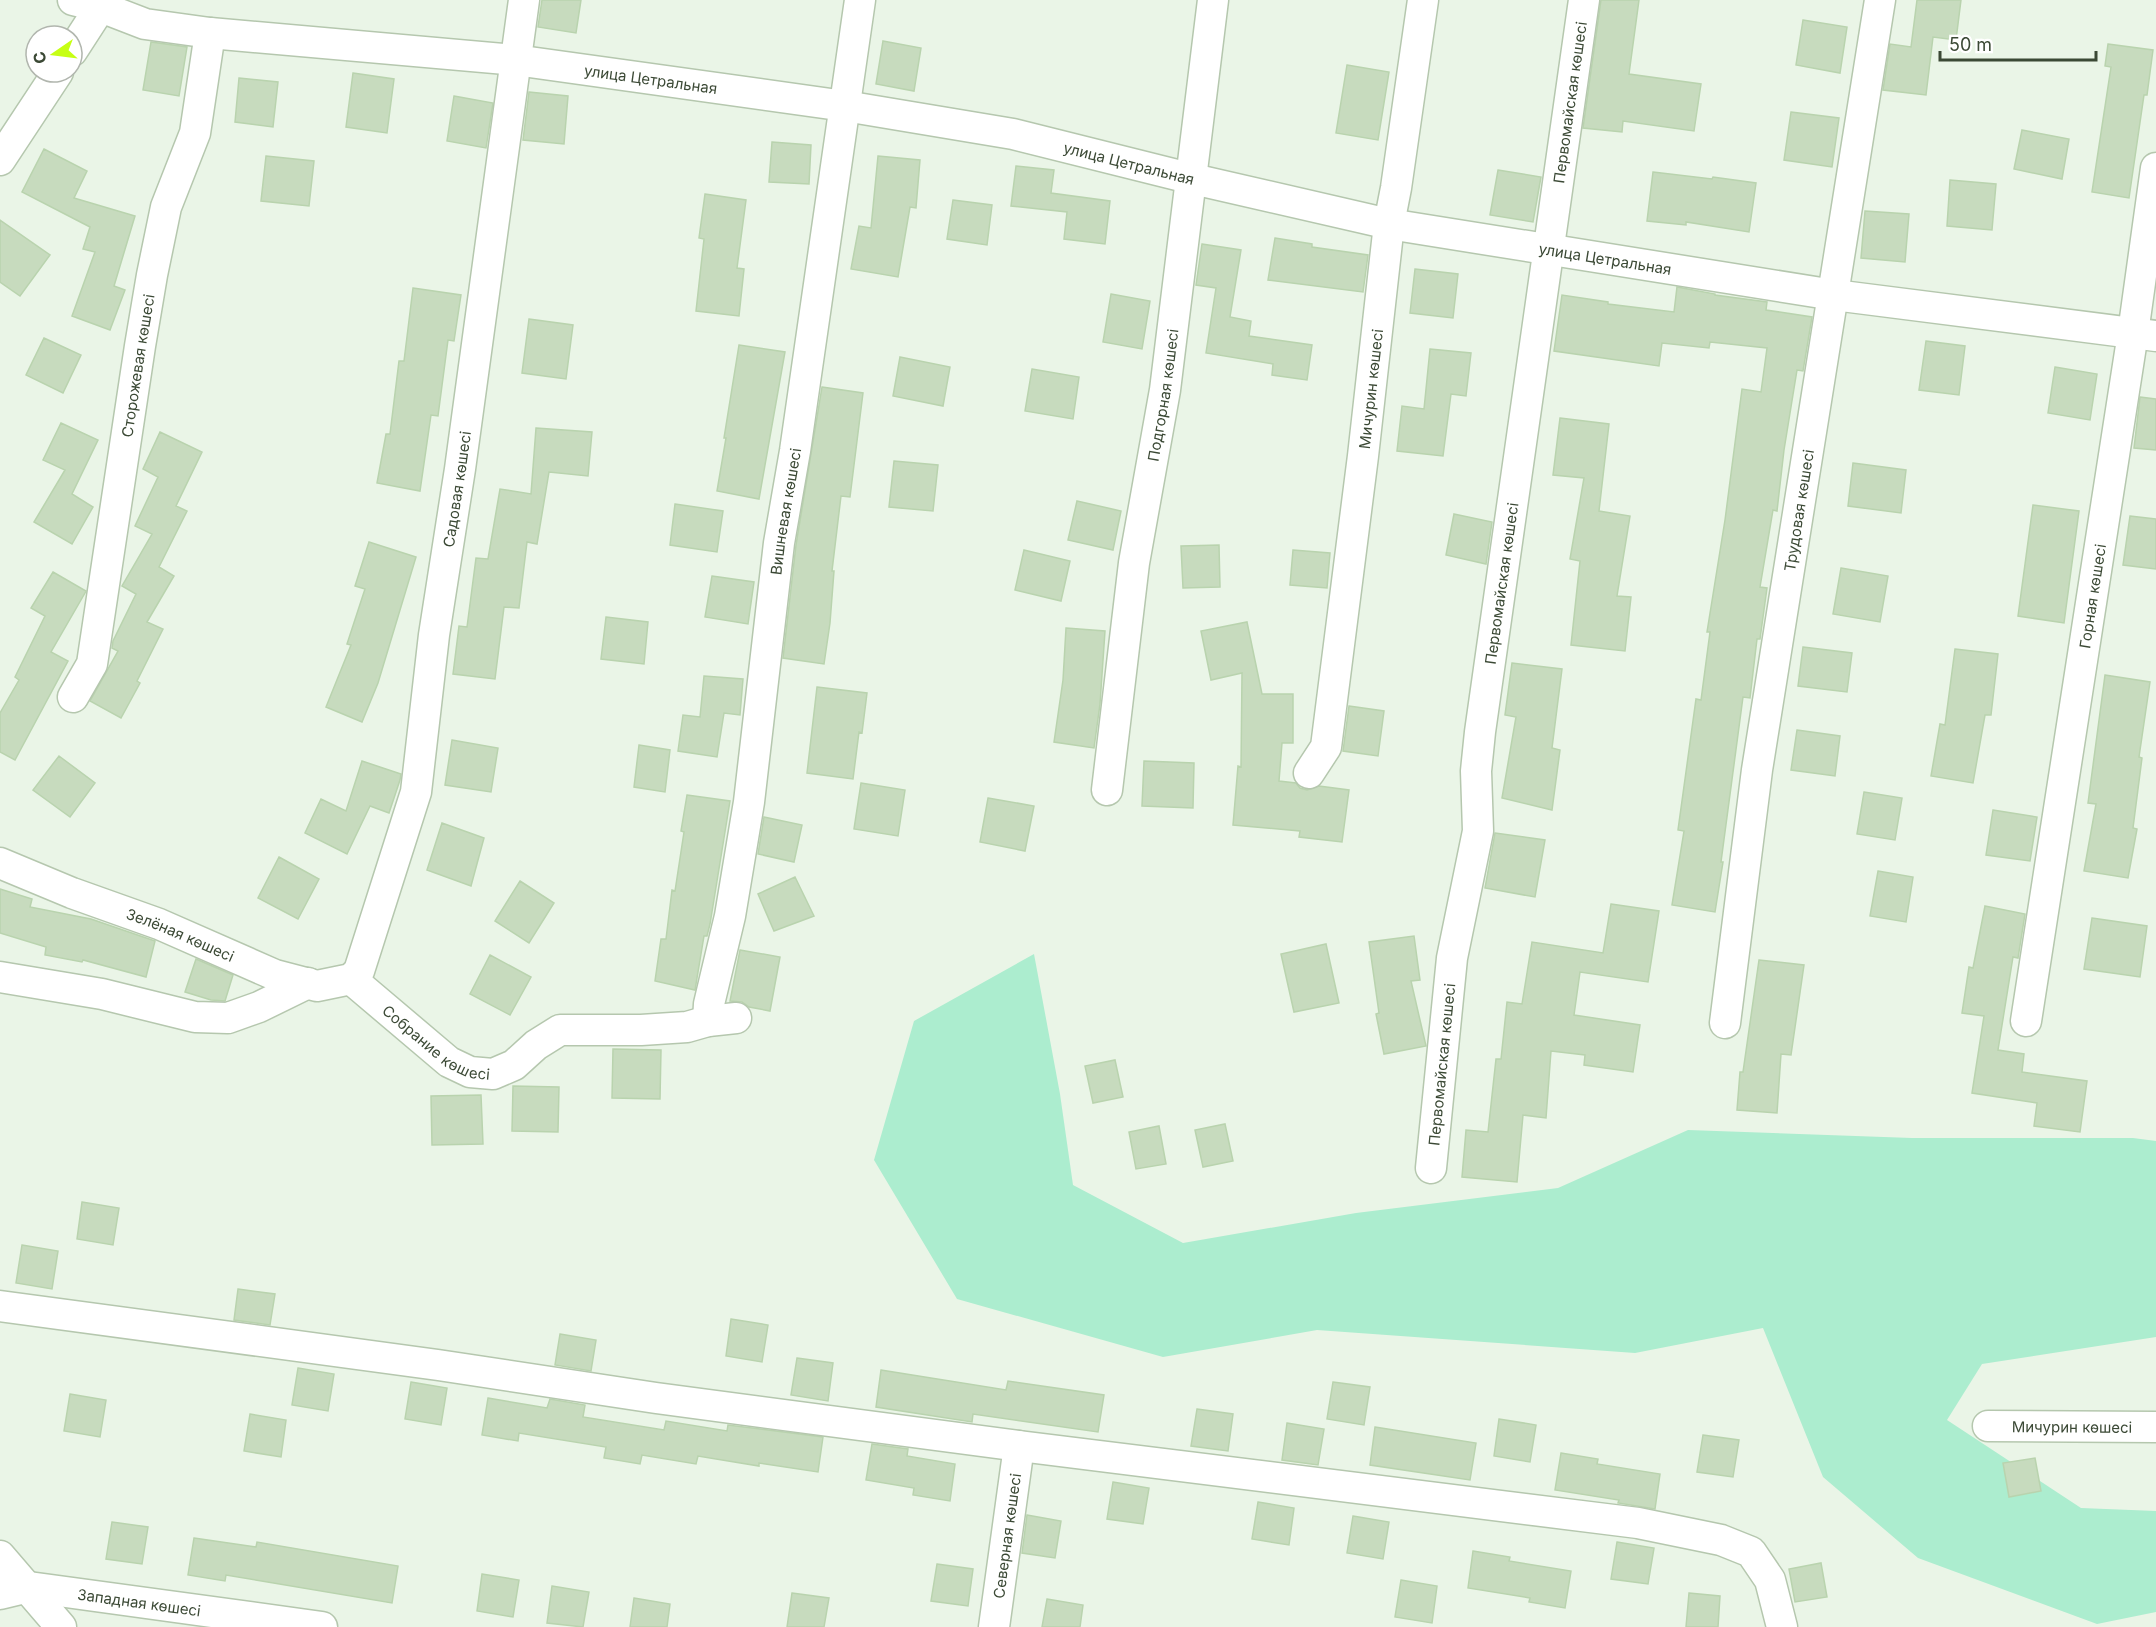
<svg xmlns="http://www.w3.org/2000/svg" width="2156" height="1627" font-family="Inter,sans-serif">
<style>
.green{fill:#acedcf}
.building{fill:#c7dbbe;stroke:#b9d3ae;stroke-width:1.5}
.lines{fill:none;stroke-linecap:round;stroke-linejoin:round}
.minor-casing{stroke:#b5c7ae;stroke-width:33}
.minor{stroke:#fff;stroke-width:30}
.labels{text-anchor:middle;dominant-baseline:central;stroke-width:5;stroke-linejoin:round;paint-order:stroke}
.street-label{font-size:15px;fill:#3b4935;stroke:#fff}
</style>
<rect width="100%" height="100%" fill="#eaf5e7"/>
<path class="green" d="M1034 954 1060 1094 1073 1185 1183 1243 1356 1213 1558 1188 1688 1130 1912 1138H2133L2156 1141V1337L1982 1364 1947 1420 2081 1508 2156 1511V1612L2097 1624 1918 1558 1823 1477 1763 1328 1635 1353 1317 1330 1163 1357 957 1299 874 1160 914 1021Z"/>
<path class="building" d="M542 0H581L576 33 538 27Z
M1601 0H1639L1629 74 1701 84 1694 131 1623 121 1622 132 1583 128Z
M1917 0H1961L1956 40 1933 37 1926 95 1883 90 1890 44 1911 47Z
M1803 20 1847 27 1840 73 1796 65Z
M883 41 921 48 914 91 876 84Z
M151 42 187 47 179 96 143 90Z
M2108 44 2153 50 2147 95H2144L2129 198 2092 192 2111 67 2105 66Z
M1347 65 1389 72 1378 140 1336 133Z
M353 73 394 79 387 133 346 127Z
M239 78 278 82 273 127 235 122Z
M529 92 568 96 564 144 523 140Z
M454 96 493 103 486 148 447 141Z
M1791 112 1839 118 1832 167 1784 160Z
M2022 130 2069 139 2062 179 2014 169Z
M772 142 811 145 809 184 769 182Z
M44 149 87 171 74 198 135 216 114 286 125 290 110 330 72 316 95 252 83 249 90 227 22 192Z
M266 156 314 161 309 206 261 201Z
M878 156 920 160 916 208 910 207 898 277 851 269 859 226 871 228Z
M1016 166 1054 170 1051 193 1110 201 1105 244 1064 239 1067 212 1011 206Z
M1498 170 1541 177 1533 222 1490 215Z
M1653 172 1712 179 1713 177 1756 183 1749 232 1686 222V225L1647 221Z
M1950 180 1996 184 1992 230 1947 226Z
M705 194 746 200 737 268 744 269 739 316 696 311 704 239 699 238Z
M953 200 992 205 987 245 947 239Z
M1865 211 1909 214 1905 262 1861 258Z
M0 220 50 255 20 296 0 282Z
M1275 238 1312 244V247L1368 255 1363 292 1268 280Z
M1202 244 1241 250 1230 317 1251 321 1249 336 1312 345 1307 380 1272 375 1273 364 1206 353 1216 288 1196 285Z
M1415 269 1458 274 1453 318 1410 313Z
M1677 287 1715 294V295L1767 302 1766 310 1812 317 1803 371 1797 370 1784 450 1777 511 1773 510 1760 587 1767 588 1760 639H1757L1750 698 1743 697 1721 862H1723L1715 912 1672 905 1684 831 1678 830 1696 699 1701 700 1710 632H1707L1725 520 1742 389 1761 392 1767 348 1710 342 1709 348 1662 343 1659 366 1554 351 1562 295 1608 302V304L1674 312Z
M413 288 461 295 454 341 448 340 438 416 431 415 420 491 377 483 386 434H390L399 361H404Z
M1111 294 1150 301 1142 349 1103 342Z
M529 319 573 325 566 379 522 373Z
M44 338 81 355 63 393 26 375Z
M1926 341 1965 346 1959 395 1919 390Z
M739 345 785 352 759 499 717 491 726 438H724Z
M1430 349 1471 353 1466 396 1451 394 1443 456 1397 451 1402 406 1424 409Z
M900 357 950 367 943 406 893 396Z
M2055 367 2097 374 2090 420 2048 413Z
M1032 369 1079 377 1073 419 1025 411Z
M822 387 863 393 850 497 841 496 832 571H834L830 623 824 664 783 658 796 545Z
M2140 397 2156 399V450L2134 448Z
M1560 418 1609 424 1599 511 1630 516 1617 596 1631 597 1625 651 1571 645 1580 561 1570 559 1584 478 1553 475Z
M61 423 98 440 72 494 93 507 72 544 34 522 65 470 43 460Z
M536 428 592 432 588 476 549 472 537 544 527 542 519 608 504 607 495 679 453 674 459 626 467 627 476 558 488 559 500 489 531 494Z
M160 432 202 452 176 506 187 511 159 567 174 576 147 622 163 629 137 681 140 683 121 718 90 701 118 651 112 648 113 641 136 594 122 586 152 534 135 526 158 477 143 469Z
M894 461 938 465 933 511 889 507Z
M1853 463 1906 470 1901 513 1848 506Z
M1077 501 1121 511 1113 550 1068 540Z
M675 504 723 511 717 552 670 545Z
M2033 505 2079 511 2064 623 2018 616Z
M1454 514 1492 522 1486 564 1446 555Z
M2130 516 2156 519V569L2123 565Z
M369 542 416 557 378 683 362 722 326 707 351 645 347 644 365 589 355 586Z
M1219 545 1220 587 1183 588 1181 546Z
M1024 550 1070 561 1061 601 1015 590Z
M1293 550 1330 553 1327 588 1290 585Z
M1841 568 1888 576 1880 622 1833 614Z
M53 572 86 591 85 593 51 652 68 661 15 760 0 752V713L19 680 15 677 45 616 31 608Z
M712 576 754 582 748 624 705 617Z
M606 617 648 622 644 664 601 659Z
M1247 622 1262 694H1293V743H1282L1279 781 1296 783 1300 788 1307 790 1319 786 1349 790 1342 842 1299 837 1300 831 1233 825 1238 766 1241 767 1242 673 1211 680 1201 631Z
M1066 628 1105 631 1100 704 1094 748 1054 742 1063 680Z
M1803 647 1852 653 1847 692 1798 686Z
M1955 649 1998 654 1991 715H1985L1973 783 1931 776 1940 724 1945 725Z
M1512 663 1562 669 1552 748 1560 750 1552 810 1502 798 1516 717 1505 715Z
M2105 675 2150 682 2139 757 2142 758 2133 828 2137 829 2128 878 2084 871 2096 804 2088 803Z
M704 676 743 679 740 715 724 713 717 757 678 751 683 715 700 717Z
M817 687 867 693 862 733 859 732 853 779 807 773Z
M1349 706 1384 711 1378 756 1343 751Z
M1797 730 1840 736 1835 776 1791 770Z
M452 740 498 748 491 792 445 785Z
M639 745 670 750 665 792 634 787Z
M59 756 95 783 70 817 33 790Z
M362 761 401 774 400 780 389 813 370 806 347 854 305 833 321 799 346 811Z
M1144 761 1194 763 1193 808 1142 806Z
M861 783 905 790 898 836 854 829Z
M1864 792 1902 798 1895 840 1857 834Z
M687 795 730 801 710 924 707 936H704L695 990 655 981 661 939H666L672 890 675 891 684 832 681 831Z
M988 798 1034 806 1025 851 980 842Z
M1993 810 2037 817 2030 861 1986 855Z
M764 817 802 825 794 862 758 854Z
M442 823 484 838 471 886 427 870Z
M1495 833 1545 840 1535 897 1485 888Z
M279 857 319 879 298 919 258 898Z
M1878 871 1913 877 1906 922 1870 916Z
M795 877 814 916 774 931 758 894Z
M520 881 554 903 529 943 495 921Z
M0 889 32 899 30 907 91 919 155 941 146 977 83 960 82 962 45 955 46 947 0 933Z
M1611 904 1659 911 1648 982 1580 972 1574 1015 1640 1025 1633 1072 1584 1065 1585 1055 1551 1051 1546 1118 1523 1115 1517 1182 1462 1177 1466 1130 1488 1132 1496 1059H1501L1507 1002 1522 1004 1532 942 1603 953Z
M1985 906 2025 914 2018 958 2013 957 1998 1050 2024 1054 2022 1072 2087 1081 2080 1132 2034 1126 2037 1103 1972 1093 1984 1016 1962 1013 1969 967 1973 968Z
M2092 918 2147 926 2140 977 2084 969Z
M1414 936 1420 980 1411 981 1426 1046 1384 1054 1376 1014 1379 1013 1369 942Z
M1326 944 1339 1003 1294 1012 1281 954Z
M740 950 780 957 770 1011 749 1007 742 1002 730 1001Z
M490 955 531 977 510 1015 470 994Z
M196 959 233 975 225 1001 211 1000 185 992Z
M1759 960 1804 965 1791 1055 1781 1054 1777 1113 1737 1110 1740 1072H1743Z
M613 1049 661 1050 660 1099 612 1098Z
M1115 1060 1123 1097 1093 1103 1085 1066Z
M513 1086 559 1087 558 1132 512 1131Z
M481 1095 483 1144 432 1145 431 1096Z
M1225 1124 1233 1161 1203 1167 1195 1130Z
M1159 1126 1166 1164 1136 1169 1129 1132Z
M82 1202 119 1208 113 1245 77 1239Z
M22 1245 58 1251 52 1289 16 1283Z
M238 1289 275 1294 270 1325 234 1320Z
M731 1319 768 1325 762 1362 726 1356Z
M560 1334 596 1340 591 1371 555 1365Z
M797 1358 833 1363 828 1401 791 1395Z
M298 1368 334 1374 328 1411 292 1405Z
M881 1370 1006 1390 1008 1381 1104 1395 1098 1432 973 1414 972 1422 876 1407Z
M411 1382 447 1388 441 1425 405 1419Z
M1333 1382 1370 1387 1364 1425 1327 1419Z
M70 1394 106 1400 100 1437 64 1431Z
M488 1398 547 1408 550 1399 585 1405 583 1417 664 1430 666 1421 727 1431 728 1425 823 1437 818 1472 759 1463V1466L698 1456 696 1464 642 1455 640 1464 604 1458 606 1447 519 1433 518 1441 482 1435Z
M1197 1409 1233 1414 1228 1451 1191 1446Z
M250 1414 286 1420 281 1457 244 1451Z
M1499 1419 1536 1425 1530 1462 1494 1456Z
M1287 1423 1324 1429 1318 1465 1282 1460Z
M1375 1427 1476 1443 1470 1480 1370 1465Z
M1703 1435 1739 1440 1733 1477 1697 1472Z
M872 1444 908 1449 907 1456 955 1464 950 1501 913 1495 914 1488 866 1480Z
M1561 1453 1598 1459 1597 1464 1660 1474 1655 1509 1618 1503 1619 1500 1555 1490Z
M2035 1458 2041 1491 2009 1497 2003 1463Z
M1113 1482 1149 1488 1143 1524 1107 1519Z
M1258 1502 1294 1508 1289 1545 1252 1539Z
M1027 1515 1061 1521 1055 1558 1022 1553Z
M1353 1516 1389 1522 1383 1559 1347 1553Z
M112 1522 148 1527 142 1564 106 1559Z
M194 1538 256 1547 257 1542 398 1566 392 1603 226 1575 225 1581 188 1575Z
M1617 1542 1654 1548 1648 1584 1611 1579Z
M1473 1551 1510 1557 1509 1561 1571 1571 1565 1608 1529 1602 1530 1598 1468 1588Z
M1821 1563 1827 1597 1795 1602 1789 1569Z
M937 1564 973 1569 968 1606 931 1601Z
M482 1574 519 1580 513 1617 477 1611Z
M1401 1580 1437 1586 1432 1623 1395 1617Z
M552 1586 589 1592 583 1627 547 1623Z
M792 1593 829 1598 824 1627H787Z
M1689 1593 1720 1596 1718 1627H1686Z
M634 1598 670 1604 667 1627H630Z
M1047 1599 1083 1605 1080 1627H1042Z"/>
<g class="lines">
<defs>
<g id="minor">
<path id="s1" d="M73 0 101 7 145 24 210 33 515 60 845 106 1013 134 1193 179 1389 224 1834 295 2156 336"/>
<path d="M72 51 105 0"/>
<path d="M0 160 58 72"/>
<path id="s2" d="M73 697 92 664 140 346 152 275 166 207 195 133 210 33"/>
<path id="s3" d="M1309 773 1326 747 1363 456 1389 224 1396 188 1423 0"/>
<path id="s4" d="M1107 790 1134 563 1165 390 1213 0"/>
<path id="s5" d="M0 863 72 893 159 924 275 975 317 986 351 979 359 971 416 792 434 635 460 469 524 0"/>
<path d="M0 977 102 994 195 1017 228 1018 259 1007 308 983"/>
<path id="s6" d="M351 979 449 1062 470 1072 493 1074 514 1065 536 1045 560 1030H641L687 1027 708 1021 736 1018"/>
<path id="s7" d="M708 1021 709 1004 730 916 749 802 779 543 795 451 860 0"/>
<path id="s8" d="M2026 1021 2133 333 2156 168"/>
<path id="s9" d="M1725 1023 1757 770 1880 0"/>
<path id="s10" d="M1431 1168 1452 958 1478 831 1476 771 1480 732 1584 0"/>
<path d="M0 1306 438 1365 656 1398 1019 1446 1638 1523 1721 1540 1751 1552 1770 1580 1782 1627"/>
<path id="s11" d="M1988 1426 2156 1427"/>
<path d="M0 1556 61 1627"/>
<path id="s12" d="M0 1594 29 1587 322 1627"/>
<path id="s13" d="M994 1627 1019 1446"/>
</g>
</defs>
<use href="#minor" class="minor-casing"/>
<use href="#minor" class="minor"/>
</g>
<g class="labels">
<g class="street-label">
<text stroke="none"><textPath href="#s1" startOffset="585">улица Цетральная</textPath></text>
<text stroke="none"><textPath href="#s10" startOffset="1076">Первомайская көшесі</textPath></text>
<text stroke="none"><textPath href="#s1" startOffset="1071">улица Цетральная</textPath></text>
<text stroke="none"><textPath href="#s1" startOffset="1557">улица Цетральная</textPath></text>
<text stroke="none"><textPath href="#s2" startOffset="340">Сторожевая көшесі</textPath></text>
<text stroke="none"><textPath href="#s3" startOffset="392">Мичурин көшесі</textPath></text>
<text stroke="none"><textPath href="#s4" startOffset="399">Подгорная көшесі</textPath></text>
<text stroke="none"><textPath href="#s5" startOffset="880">Садовая көшесі</textPath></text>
<text stroke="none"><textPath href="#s7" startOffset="516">Вишневая көшесі</textPath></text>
<text stroke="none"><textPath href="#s9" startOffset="518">Трудовая көшесі</textPath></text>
<text stroke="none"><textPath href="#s10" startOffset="590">Первомайская көшесі</textPath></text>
<text stroke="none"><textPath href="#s8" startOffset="430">Горная көшесі</textPath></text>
<text stroke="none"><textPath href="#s5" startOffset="194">Зелёная көшесі</textPath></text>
<text stroke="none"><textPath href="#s6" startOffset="108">Собрание көшесі</textPath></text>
<text stroke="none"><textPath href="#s10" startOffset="104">Первомайская көшесі</textPath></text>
<text stroke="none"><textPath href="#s11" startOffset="84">Мичурин көшесі</textPath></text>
<text stroke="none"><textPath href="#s13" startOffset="92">Северная көшесі</textPath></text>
<text stroke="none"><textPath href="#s12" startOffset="141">Западная көшесі</textPath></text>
</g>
</g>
<g transform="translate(54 54) rotate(256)"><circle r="28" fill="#ffffff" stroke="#b1b6ae" stroke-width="1.5"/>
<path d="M0-4.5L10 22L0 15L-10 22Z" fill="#c6ff14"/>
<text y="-9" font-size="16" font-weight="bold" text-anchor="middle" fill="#3b4935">С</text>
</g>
<path d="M1940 51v9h156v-9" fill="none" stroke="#3b4935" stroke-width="3"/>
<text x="1949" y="51" font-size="18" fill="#3b4935" stroke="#ffffff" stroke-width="4.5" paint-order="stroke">50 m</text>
</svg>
